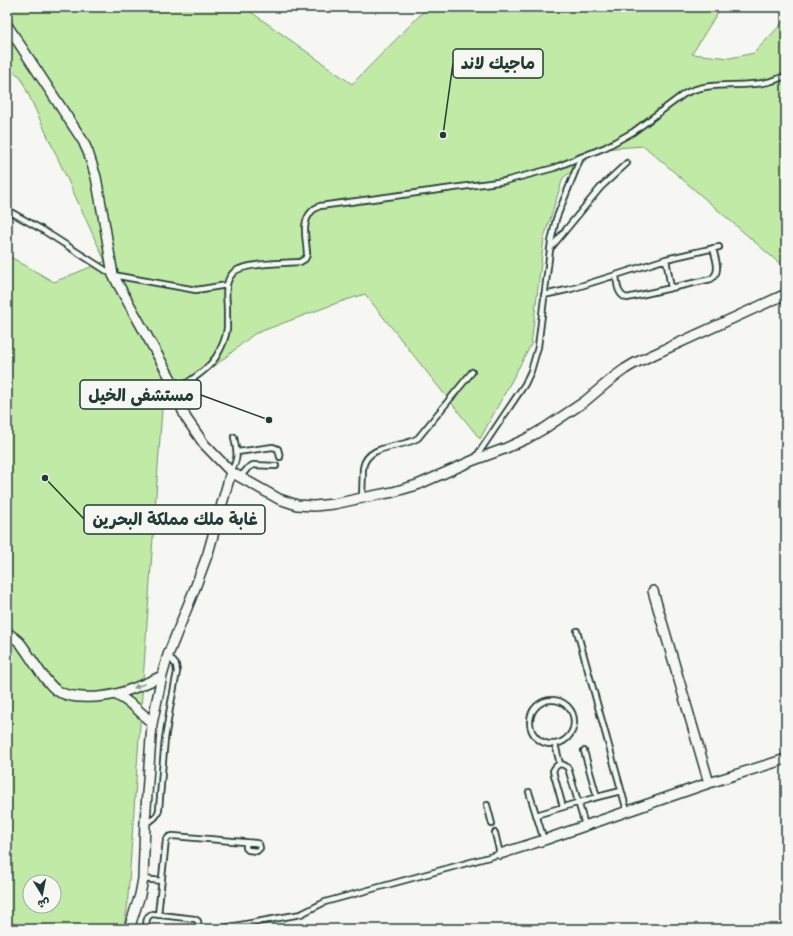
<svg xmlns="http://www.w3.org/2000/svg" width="793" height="936" font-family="Mynerve,'Playpen Sans Arabic',sans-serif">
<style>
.green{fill:#c1eaa6;stroke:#70946d;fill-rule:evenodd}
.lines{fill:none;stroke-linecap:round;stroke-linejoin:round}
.lane-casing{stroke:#1f3d34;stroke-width:8}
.street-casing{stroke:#1f3d34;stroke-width:12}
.lane{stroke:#f6f6f2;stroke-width:4.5}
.street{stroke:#f6f6f2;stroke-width:9}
.oneway{fill:#8a9a93}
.leader{fill:none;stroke:#1f3d34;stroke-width:1.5}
.callout-dot{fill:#1f3d34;stroke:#f6f6f2;stroke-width:1.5}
.callout{fill:#f6f6f2;stroke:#1f3d34;stroke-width:1.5}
.callout-label{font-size:17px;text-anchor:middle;font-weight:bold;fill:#1f3d34}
</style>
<rect width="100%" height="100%" fill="#f6f6f2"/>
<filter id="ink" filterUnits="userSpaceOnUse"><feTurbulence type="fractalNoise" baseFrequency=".025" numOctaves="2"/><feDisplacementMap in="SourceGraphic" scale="8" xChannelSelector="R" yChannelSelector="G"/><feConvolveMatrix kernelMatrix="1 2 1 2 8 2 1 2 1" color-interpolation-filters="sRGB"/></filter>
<g filter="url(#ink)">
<path class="green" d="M7 7H244L352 84 428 7H721L692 54 730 58 754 53 786 19V269L644 146 600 149 563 178 544 238 531 345 480 439 365 294 337 303 254 334 162 409 127 910 123 929H7V255L54 282 105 261 20 76 7 68ZM30 882H54V906H30Z"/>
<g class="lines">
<defs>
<path id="lane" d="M7 210 41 229 113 275 196 290 227 285
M550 249 601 187 627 163
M666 259 671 288
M616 275C617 283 617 295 627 298L711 279C722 272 715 258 713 248
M544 295 571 289 616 275 666 259 719 247
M177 390C190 380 207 371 216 357 221 349 226 338 227 328 227 322 227 316 227 310 227 297 223 282 234 272 244 263 285 263 300 262L305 259 307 255C307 241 300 223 312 211 314 209 317 207 320 206L505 181 554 168 606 147 633 132 684 94C714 77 756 93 786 75
M237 452 273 447 278 449 280 457
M476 457 525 384 531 371 538 347 551 242 556 219 581 157
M231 472C239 456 237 454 234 437
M240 477 248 468 253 465 276 466
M362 498 363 468C367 443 401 449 418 438L472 372
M577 631 627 811
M530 722a22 22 0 1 1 44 0a22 22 0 1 1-44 0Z
M555 744 560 764
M584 751 597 797
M529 792 544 840
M487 805 492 824
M563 807 553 771C557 763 562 762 568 768L585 825
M536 815 597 797 621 791
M145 822C153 821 157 817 159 810L162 772 165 739 170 708 177 672 176 665 168 655
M143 879 162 881
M158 915 166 840 169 837 173 836 256 843 259 844 260 848 257 851 248 850 246 848V842
M148 929C145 924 146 916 152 914L195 919 198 921 199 929
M218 929 301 914 325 902 500 854 495 833"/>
<path id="street" d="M7 25 83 141 88 152 96 177 104 221 113 275 177 390 182 409 186 418 204 444 231 472 279 499 297 505 314 506 334 504 362 498 393 492 417 485 474 460 504 449 526 439 545 428 584 402 614 377 625 369 635 363 786 294
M653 591 709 783
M7 632C11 636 17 639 21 644 32 658 42 679 56 690 70 700 100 698 116 694 132 690 147 683 162 676
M115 694C130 702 141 711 152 724
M500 854 544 840 709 783 786 759
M129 929 140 895 143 879 145 822 152 724 162 676 168 655 195 588 208 553 231 472"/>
</defs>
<use href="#lane" class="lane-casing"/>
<use href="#street" class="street-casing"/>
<use href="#lane" class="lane"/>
<use href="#street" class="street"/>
</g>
<defs><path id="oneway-solid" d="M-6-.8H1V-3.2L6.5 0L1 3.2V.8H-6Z"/></defs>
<use class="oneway" href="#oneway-solid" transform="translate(139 686) rotate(159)"/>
</g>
<path class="leader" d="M443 135L453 63M269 420L201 395M45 478L84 519"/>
<g class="callout-dot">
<circle cx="443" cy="135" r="4"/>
<circle cx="269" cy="420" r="4"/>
<circle cx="45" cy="478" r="4"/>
</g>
<g class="callout">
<rect x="453" y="49" width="90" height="29" rx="4"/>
<rect x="80" y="380" width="121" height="29" rx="4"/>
<rect x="84" y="505" width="181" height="29" rx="4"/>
</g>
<g class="callout-label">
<text x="498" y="69">ماجيك لاند</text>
<text x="141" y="401">مستشفى الخيل</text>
<text x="175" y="525">غابة ملك مملكة البحرين</text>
</g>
<rect width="793" height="936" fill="none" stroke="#f6f6f2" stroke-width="24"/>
<rect x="12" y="12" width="769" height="912" fill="none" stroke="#1f3d34" stroke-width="1.5" filter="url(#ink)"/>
<g transform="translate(42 894) rotate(170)"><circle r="19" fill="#f6f6f2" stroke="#a0aca6"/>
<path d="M0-3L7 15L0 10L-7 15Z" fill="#1f3d34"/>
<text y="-6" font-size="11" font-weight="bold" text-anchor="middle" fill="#1f3d34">ش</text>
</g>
</svg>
